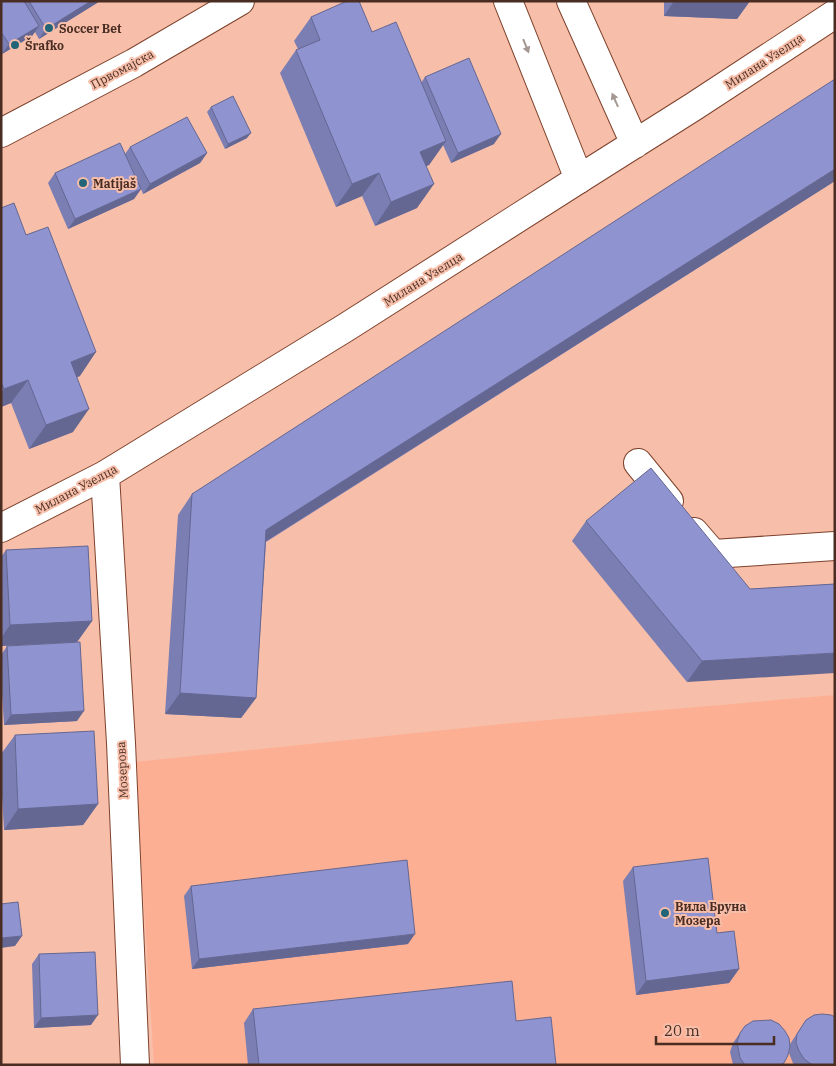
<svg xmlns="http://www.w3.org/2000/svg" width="836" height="1066" font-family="'IBM Plex Serif',serif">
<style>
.built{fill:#fdaf93}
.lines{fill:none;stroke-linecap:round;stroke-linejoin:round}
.street-casing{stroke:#7e422c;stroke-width:30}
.secondary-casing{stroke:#7e422c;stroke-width:30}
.street{stroke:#fff;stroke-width:28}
.secondary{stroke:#fff;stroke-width:28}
.wall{fill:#7b7eb3}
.shaded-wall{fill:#646792}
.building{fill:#8f93d0;stroke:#646792}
.oneway{fill:#a49691}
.poi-dot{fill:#226478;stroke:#f7bea9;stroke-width:2}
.labels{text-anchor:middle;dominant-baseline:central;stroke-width:4;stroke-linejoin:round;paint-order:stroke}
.poi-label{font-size:12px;font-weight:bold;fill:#492d23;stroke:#f7bea9;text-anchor:start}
.street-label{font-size:12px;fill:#492d23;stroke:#f7bea9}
</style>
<rect width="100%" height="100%" fill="#f7bea9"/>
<path class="built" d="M835 695V1065H154L135 762 513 723Z"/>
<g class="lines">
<defs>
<path id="street" d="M638 463 669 501
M105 475 121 743 135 1065
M1 528 105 475 345 328 579 179
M694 532 713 554 835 546"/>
<path id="secondary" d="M508 1 579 179 693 107 835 14
M571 1 635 144
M1 133 134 63 240 1"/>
</defs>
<use href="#street" class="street-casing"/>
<use href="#secondary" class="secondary-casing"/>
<use href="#street" class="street"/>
<use href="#secondary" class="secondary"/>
</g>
<path class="wall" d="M1 1H99L97 3 39 39 35 32 32 36 2 54Z
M664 1H750L737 19 664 16Z
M311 17 372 32 421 83 425 77 494 144 451 163 443 145 429 165 426 166 417 208 375 226 362 196 336 207 280 73 296 50 298 49 294 41Z
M211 107 247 138 225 149 207 112Z
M130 147 207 153 200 163 143 194 141 189 134 199 68 229 48 183 55 173 125 154Z
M835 181 266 542 256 698 241 718 165 714 178 515 192 494Z
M1 208 80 376 77 377 73 432 29 449 11 403 1 407Z
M586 521 750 589 835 584 687 682 572 541Z
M6 550 92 621 77 642 1 646V557Z
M7 646 77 721 4 725 1 676V655Z
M15 735 98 804 83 825 4 830 1 778V754Z
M633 867 717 933 739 969 729 983 636 995 623 881Z
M191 886 408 944 192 969 184 896Z
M39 954 91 1025 34 1028 32 964Z
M253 1009 516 1021 556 1065H248L244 1023Z
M806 1020 835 1065H794L792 1061 789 1053 790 1048 788 1055 782 1065H733L730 1052 733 1043 745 1026 790 1044Z"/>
<path class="shaded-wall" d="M91 1H99L97 3 39 39 46 29Z
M674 1H750L737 19 664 16Z
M39 26 32 36 2 54 9 44Z
M251 133 247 138 225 149 228 144Z
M501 134 494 144 451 163 458 153Z
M446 141 429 165 404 175 420 152Z
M207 153 200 163 143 194 150 184Z
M835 169V181L252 550 266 530Z
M379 173 362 196 336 207 352 184Z
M434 184 417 208 375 226 391 202Z
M141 189 134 199 68 229 75 219Z
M96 352 80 376 54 386 71 362Z
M28 380 11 403 1 407V393L4 389Z
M89 409 73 432 29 449 46 425Z
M92 621 77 642 1 646V638L10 625Z
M835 653V673L687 682 702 661Z
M180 693 256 698 241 718 165 714Z
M84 711 77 721 4 725 11 715Z
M98 804 83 825 4 830 18 809Z
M415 934 408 944 192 969 199 959Z
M22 936 15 946 1 948V938Z
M739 969 729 983 636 995 646 981Z
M98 1015 91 1025 34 1028 41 1018Z"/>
<path class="building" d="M1 1H24L39 26 9 44 1 32Z
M29 1H91L46 29Z
M347 1H359L372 32 396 22 446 141 420 152 434 184 391 202 379 173 352 184 296 50 320 40 311 17Z
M469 58 501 134 458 153 425 77Z
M835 79V169L266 530 256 698 180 693 192 494Z
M233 96 251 133 228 144 211 107Z
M187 117 207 153 150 184 130 147Z
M120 143 141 189 75 219 55 173Z
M14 203 26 235 48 227 96 352 71 362 89 409 46 425 28 380 4 389 1 382V208Z
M651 468 750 589 835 584V653L702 661 586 521Z
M88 546 92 621 10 625 6 550Z
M80 642 84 711 11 715 7 646Z
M94 731 98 804 18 809 15 735Z
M708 858 717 933 734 931 739 969 646 981 633 867Z
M407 860 415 934 199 959 191 886Z
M18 902 22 936 1 938V904Z
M95 952 98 1015 41 1018 39 954Z
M512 981 516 1021 551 1017 556 1065H259L253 1009Z
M822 1014 831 1015 835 1017V1064L832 1065H814L811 1064 804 1059 799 1051 796 1043 797 1034 806 1020 814 1015Z
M771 1020 779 1024 785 1031 789 1038 790 1047 788 1055 784 1063 780 1065H745L740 1058 737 1042 740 1033 745 1026 753 1021Z"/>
<defs><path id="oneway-solid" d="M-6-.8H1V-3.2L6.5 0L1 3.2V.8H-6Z" transform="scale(1.25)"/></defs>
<g class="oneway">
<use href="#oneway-solid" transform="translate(526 46) rotate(68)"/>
<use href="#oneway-solid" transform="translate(615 100) rotate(-114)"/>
</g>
<g class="poi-dot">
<circle cx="49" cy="28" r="5"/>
<circle cx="15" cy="45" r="5"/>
<circle cx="83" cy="183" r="5"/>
<circle cx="665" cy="913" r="5"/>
</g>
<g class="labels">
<g class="poi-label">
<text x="59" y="28">Soccer Bet</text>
<text x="25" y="45">Šrafko</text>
<text x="93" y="183">Matijaš</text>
<text x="675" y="906">Вила Бруна<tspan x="675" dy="14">Мозера</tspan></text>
</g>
<g class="street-label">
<text transform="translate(764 61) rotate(-33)">Милана Узелца</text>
<text transform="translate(122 69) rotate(-28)">Првомајска</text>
<text transform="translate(423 279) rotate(-32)">Милана Узелца</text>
<text transform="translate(76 489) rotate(-28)">Милана Узелца</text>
<text transform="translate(122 770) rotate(-93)">Мозерова</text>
</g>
</g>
<rect width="836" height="1066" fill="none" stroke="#492d23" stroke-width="5"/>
<path d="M656 1036v8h118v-8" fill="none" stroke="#492d23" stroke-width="2.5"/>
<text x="664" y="1036" font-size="15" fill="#492d23" stroke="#f7bea9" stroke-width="4" paint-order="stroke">20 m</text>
</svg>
